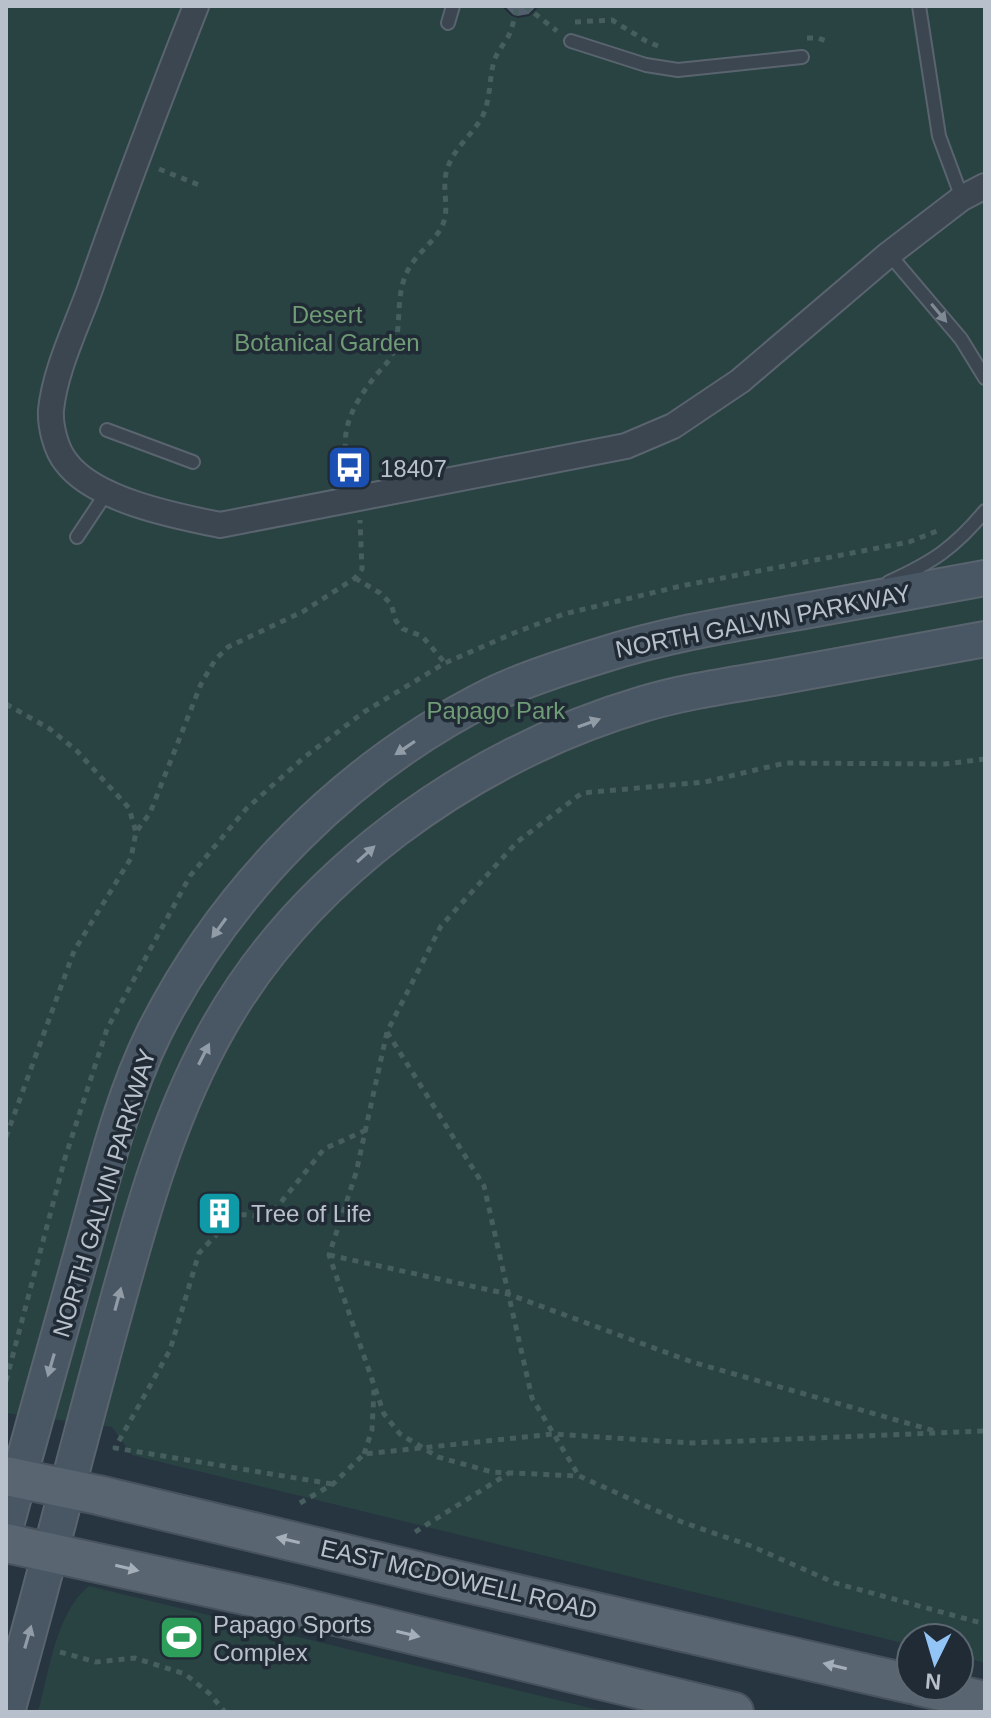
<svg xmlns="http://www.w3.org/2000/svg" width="991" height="1718" font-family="Helvetica,sans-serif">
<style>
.green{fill:#294242}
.building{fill:#52606e;stroke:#222d38;stroke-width:2}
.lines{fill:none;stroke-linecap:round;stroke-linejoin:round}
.service-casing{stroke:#59646e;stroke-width:16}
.minor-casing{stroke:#59646e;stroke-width:28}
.secondary-casing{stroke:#59646e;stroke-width:38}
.primary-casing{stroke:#48525d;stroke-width:42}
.path{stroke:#475e5e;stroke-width:5;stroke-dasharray:6 6;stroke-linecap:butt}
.service{stroke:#3b4651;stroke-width:12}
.minor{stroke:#3b4651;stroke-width:24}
.secondary{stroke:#495664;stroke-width:34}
.primary{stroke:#596671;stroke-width:38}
.oneway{fill:#808a94}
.oneway2{fill:#919ca7}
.oneway3{fill:#a5afb9}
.labels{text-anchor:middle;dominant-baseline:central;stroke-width:7;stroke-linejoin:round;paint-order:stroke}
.park-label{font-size:24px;fill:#6f9b75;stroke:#202b36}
.poi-label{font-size:24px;fill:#b8c1cb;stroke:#202b36;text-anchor:start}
.street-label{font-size:24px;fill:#b8c1cb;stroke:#202b36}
</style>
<rect width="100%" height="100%" fill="#273541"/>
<path class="green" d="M6 6H985V1663L959 1656V1638H911V1645L132 1455 112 1427 6 1413Z
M89 1586 607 1712H38C49 1672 56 1612 89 1586Z"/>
<path class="building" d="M538 6 529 15 518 17 512 15 503 6Z"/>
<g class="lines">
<defs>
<path id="service" d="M919 6 939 136 962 198
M448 23 453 6
M571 41 646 65 678 70 802 57
M889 254 961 339 985 378
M107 430 193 462
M77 537 107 492
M889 582C933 562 954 548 985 511"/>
<path id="minor" d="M196 6C159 100 123 194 90 289 76 328 55 370 51 410 50 426 56 450 66 462 94 500 175 516 220 525L626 446 673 426 740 381 889 254 962 198 985 186"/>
<path id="secondary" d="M6 1526C30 1436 56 1346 81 1256 102 1182 120 1102 154 1033 226 889 348 767 492 695 525 679 563 667 599 656 664 635 731 624 799 612 861 601 923 589 985 578
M7 1712C42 1587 74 1461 108 1336 136 1235 162 1132 212 1039 298 878 469 755 643 704 687 691 732 685 778 677 847 664 916 652 985 639"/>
<path id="primary" d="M6 1476 98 1495 446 1578 911 1684
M6 1543 286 1604 734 1712
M919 1686 985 1701"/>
</defs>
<use href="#service" class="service-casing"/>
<use href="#minor" class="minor-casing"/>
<use href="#secondary" class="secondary-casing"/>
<use href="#primary" class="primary-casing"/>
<path class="path" d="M525 6 557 31
M575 22 612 20 646 41 658 46
M807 38H818L829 42
M159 169 199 185
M351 473C336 434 352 405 377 374 384 366 391 360 394 349 402 324 395 297 407 272 416 253 436 241 443 224 450 207 441 188 447 170 453 148 473 135 483 115 491 97 489 79 494 61 497 52 504 44 509 35 513 26 515 15 518 6
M355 578 380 593 391 604 396 621 403 629 422 636 445 663
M6 704 50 729 77 751 129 808 136 832
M985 759 945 764 785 763 705 782 582 793 517 842 441 926 387 1032 356 1173 329 1255 384 1414 400 1434 438 1457 492 1472 579 1476 682 1522 751 1546 835 1583 985 1624
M387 1032 484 1186 532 1398 579 1476
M6 1137 74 951 131 858 136 832 150 813 201 684 215 660 228 647 304 611 355 578 362 569 360 520
M329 1255 508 1294 692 1362 935 1431
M6 1381 65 1158 107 1029 190 876 246 809 302 759 364 712 445 663 514 633 564 614 681 586 909 542 937 531
M364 1454 372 1430 374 1390
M332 1484 115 1448 170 1350 199 1253 236 1214 269 1217 324 1149 366 1130
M300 1503 333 1484 364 1454 553 1434 692 1443 985 1431
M415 1532 509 1473
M60 1652 96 1662 135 1658 185 1674 210 1694 225 1712"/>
<use href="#service" class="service"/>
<use href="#minor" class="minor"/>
<use href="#secondary" class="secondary"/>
<use href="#primary" class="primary"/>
</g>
<defs><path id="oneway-solid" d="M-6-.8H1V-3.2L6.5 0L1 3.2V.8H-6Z" transform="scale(2)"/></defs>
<use class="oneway" href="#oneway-solid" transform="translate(939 313) rotate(50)"/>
<g class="oneway2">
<use href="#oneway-solid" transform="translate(589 723) rotate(-20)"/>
<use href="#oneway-solid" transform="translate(405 748) rotate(146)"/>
<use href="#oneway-solid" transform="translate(366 854) rotate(-42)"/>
<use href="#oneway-solid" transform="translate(219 928) rotate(126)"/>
<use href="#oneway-solid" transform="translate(204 1054) rotate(-63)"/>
<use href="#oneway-solid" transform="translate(118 1299) rotate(-75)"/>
<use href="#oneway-solid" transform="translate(51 1365) rotate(106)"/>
<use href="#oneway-solid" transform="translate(28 1637) rotate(-74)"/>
</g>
<g class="oneway3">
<use href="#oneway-solid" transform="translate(288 1540) rotate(-167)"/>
<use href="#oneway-solid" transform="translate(127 1568) rotate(13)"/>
<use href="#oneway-solid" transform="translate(408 1634) rotate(13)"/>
<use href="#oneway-solid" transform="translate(835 1666) rotate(-167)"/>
</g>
<defs>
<symbol id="bus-square" viewBox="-11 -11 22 22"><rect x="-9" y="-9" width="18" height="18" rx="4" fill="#1a4fb4" stroke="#202b36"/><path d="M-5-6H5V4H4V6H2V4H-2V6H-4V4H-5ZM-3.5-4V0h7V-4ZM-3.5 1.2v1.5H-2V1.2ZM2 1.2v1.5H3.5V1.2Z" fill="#fff"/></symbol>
<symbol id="building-square" viewBox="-11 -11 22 22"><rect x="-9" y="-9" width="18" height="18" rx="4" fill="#0f9aa8" stroke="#202b36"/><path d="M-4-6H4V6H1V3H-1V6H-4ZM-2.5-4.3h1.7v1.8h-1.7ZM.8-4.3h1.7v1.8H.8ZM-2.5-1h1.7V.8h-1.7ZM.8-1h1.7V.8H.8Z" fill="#fff"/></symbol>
<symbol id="stadium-square" viewBox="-11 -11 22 22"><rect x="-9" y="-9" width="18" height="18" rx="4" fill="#2e9e5b" stroke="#202b36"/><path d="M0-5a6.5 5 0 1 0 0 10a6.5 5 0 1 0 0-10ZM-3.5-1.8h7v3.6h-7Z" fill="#fff"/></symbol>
</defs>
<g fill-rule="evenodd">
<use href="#bus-square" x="324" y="442" width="51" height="51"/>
<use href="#building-square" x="194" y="1188" width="51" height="51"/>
<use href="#stadium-square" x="156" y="1612" width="51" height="51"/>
</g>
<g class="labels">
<g class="park-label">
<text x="327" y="314">Desert<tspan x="327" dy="28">Botanical Garden</tspan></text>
<text x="496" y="710">Papago Park</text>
</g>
<g class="poi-label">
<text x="380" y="468">18407</text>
<text x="251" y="1213">Tree of Life</text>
<text x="213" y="1624">Papago Sports<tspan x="213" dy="28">Complex</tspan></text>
</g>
<g class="street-label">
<text transform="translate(763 621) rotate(-11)">NORTH GALVIN PARKWAY</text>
<text transform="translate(104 1193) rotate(-73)">NORTH GALVIN PARKWAY</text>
<text transform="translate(459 1579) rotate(13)">EAST MCDOWELL ROAD</text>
</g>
</g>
<rect width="991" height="1718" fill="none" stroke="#b8c1cb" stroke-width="16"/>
<g transform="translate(935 1662) rotate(185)"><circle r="38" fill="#202b36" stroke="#5d6772" stroke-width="2"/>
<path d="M0-6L14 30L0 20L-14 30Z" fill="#92c4f6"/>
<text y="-12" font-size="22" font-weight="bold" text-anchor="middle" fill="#b8c1cb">N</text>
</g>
</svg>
